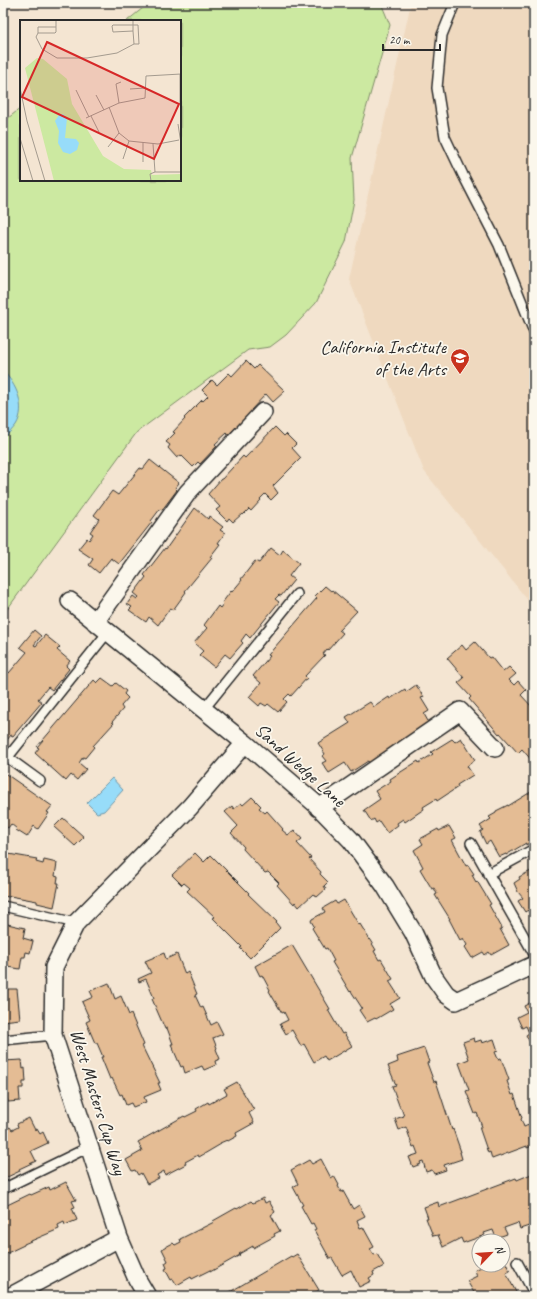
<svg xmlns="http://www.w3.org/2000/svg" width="537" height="1299" font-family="Caveat,sans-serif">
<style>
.built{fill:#efd9bf}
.green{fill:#cce9a1;stroke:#7c8a66}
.water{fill:#97dcf9;stroke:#6c95a7}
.building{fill:#e4bc94;stroke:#2b2b2b}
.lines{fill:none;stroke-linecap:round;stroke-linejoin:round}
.lane-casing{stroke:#2b2b2b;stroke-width:12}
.street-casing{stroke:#2b2b2b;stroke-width:20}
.lane{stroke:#fbf7ec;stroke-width:9}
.street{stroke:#fbf7ec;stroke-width:17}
.labels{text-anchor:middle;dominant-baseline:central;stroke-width:3.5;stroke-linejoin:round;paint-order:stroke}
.poi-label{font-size:19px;fill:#2b2b2b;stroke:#fbf7ec;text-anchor:end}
.street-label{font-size:19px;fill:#2b2b2b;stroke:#fbf7ec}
.inset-road{fill:none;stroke:#a49b8f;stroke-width:1}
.view{fill:#d62828;fill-opacity:0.15;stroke:#d62828;stroke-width:2}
.inset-edge{fill:none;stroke:#2b2b2b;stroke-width:2}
</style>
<rect width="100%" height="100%" fill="#f4e5d2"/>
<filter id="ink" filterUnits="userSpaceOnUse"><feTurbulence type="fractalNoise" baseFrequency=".025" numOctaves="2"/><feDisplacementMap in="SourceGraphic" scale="8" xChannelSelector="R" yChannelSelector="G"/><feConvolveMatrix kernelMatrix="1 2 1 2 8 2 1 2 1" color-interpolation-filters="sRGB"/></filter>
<g filter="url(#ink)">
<path class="built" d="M411 3H534V608L424 471 349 279Z"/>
<path class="green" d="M149 3H381L390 25 352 158 354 200 346 242 316 303 286 335 270 347 248 350 137 432 3 615V122L21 108V180H180V21H127Z"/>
<path class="water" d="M3 371C16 384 27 407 16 425 12 430 7 435 3 439Z
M112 778 123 790 104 811 97 813 87 803Z"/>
<path class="building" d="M246 361 254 369 258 365 285 391 273 402 266 394 251 410 252 411 228 435 227 433 215 444 217 446 200 464 198 462 193 467 181 455 177 458 168 448 170 445 166 442 175 433 173 432 185 419 184 418 202 400 203 401 208 396 202 390 212 380 217 385 229 373 232 376Z
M275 427 284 436 286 434 296 444 292 448 301 458 273 486 278 493 271 500 265 494 260 499 261 500 251 511 249 509 243 515 242 514 233 522 229 518 227 521 216 510 220 507 208 494 221 479H222L243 456 245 458Z
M150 460 179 483 175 488 177 490 162 510 160 509 151 521 152 522 119 564 111 558 99 573 89 565 93 559 78 549 87 538 89 540 93 534 90 532 99 519 94 515 112 491 118 495 140 468 143 469Z
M195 508 208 519 209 516 223 527 220 530 225 533 218 543 220 544 210 557 212 558 185 591 186 592 173 610 170 608 158 625 149 617 146 622 129 610 132 607 127 604 133 596 137 599 139 597 134 593 146 577 144 575 165 548 166 549Z
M271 548 280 555 283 550 299 563 289 576 294 580 281 596 279 595 275 599 279 602 250 638 246 634 241 641 243 643 230 658 225 654 214 667 199 655 203 651 194 643 207 628 204 625 218 606 220 608 223 604 222 603 231 591 232 592 242 580 241 579 255 561 259 563Z
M325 586 331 591 332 590 357 611 339 630 343 633 328 650 327 649 323 654 325 655 305 676 307 678 291 696 289 694 284 699 287 702 278 712 268 704 266 706 261 703 259 706 249 697 261 683 253 676 270 656 268 655 317 598 315 596Z
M34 630 41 636 34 645 36 646 45 635 60 647 57 650 70 661 66 666 69 669 52 690 48 687 38 699 42 702 13 736 11 735 7 740 3 737V670L4 668 9 673 27 652 20 647Z
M475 642 489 658 491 657 503 672 509 667 516 674 509 680 514 685 518 681 526 690 521 695 534 709 533 762 522 749 518 753 500 733 499 734 469 699 471 697 458 683 464 678 447 658 462 645 466 650Z
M102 678 113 686 116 683 126 691 124 694 128 698 121 706 123 709 112 722 114 723 93 746 94 747 85 758 83 757 79 763 86 769 77 780 71 775 66 781 35 753 39 748 37 747 94 680 97 683Z
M416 685 424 697 421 698 429 711 424 714 429 723 396 744 397 745 369 763 368 761 351 772 345 763 329 773 322 763 326 761 322 756 325 754 318 743 350 723 346 717 370 702 374 707 389 697 390 699 405 689 406 692Z
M461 738 475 760 467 766 473 775 457 785 458 787 437 801 436 799 423 807 424 809 405 822 403 819 397 823 398 825 387 833 379 821 376 823 374 819 371 821 364 810 380 799 375 791 391 781 390 779 418 761 419 763 433 754 431 752 452 739 455 742Z
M3 772 52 806 47 812 49 813 38 829 34 826 27 837 16 830 17 829 11 824 8 828 3 825Z
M534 790V840L526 845V843L506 855V854L499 857 490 841 486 844 480 832 483 830 480 826 491 819 489 817 496 813V811L508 805V806Z
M252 797 261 806 259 808 265 813 267 811 283 829 282 830 288 835 294 830 302 839 297 843 311 858 309 859 321 872 320 874 328 882 324 886 326 889 317 897 313 894 299 907 295 902 294 904 277 885 279 883 268 872 265 873 243 849 244 847 231 833 238 826 225 812 232 806 234 809 241 803 243 805Z
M63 818 84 837 75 846 54 827Z
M449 826 456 838 452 840 466 866 468 865 474 874 472 875 476 882 477 881 491 904 489 905 502 928 500 929 509 945 491 955 489 952 485 955 483 952 472 958 465 947 467 945 463 938 460 940 449 919H450L435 895 437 894 434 888 432 889 420 869 423 867 414 850 423 844 420 839 438 829 439 831Z
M3 853 37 859 36 862 43 864 44 860 57 863 55 876 58 877 57 883H59L54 907 37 903V901L10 896 9 897 3 896Z
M195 853 204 862 211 855 249 893 248 894 277 922 276 923 280 928 250 958 240 948 242 947 213 918 215 917 187 891 190 888 184 883 182 885 172 875Z
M531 871 532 873 534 872V914L531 916 528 910 525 912 518 901 523 898 518 892 514 883 520 879 519 877Z
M344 900 359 925 360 924 376 950 374 951 379 960 381 959 393 979 389 981 400 998 390 1004 393 1009 376 1019 375 1018 367 1022 359 1010 362 1008 351 991 350 992 332 962 334 961 327 948 325 949 312 928 314 926 311 921 312 919 325 912 323 908 335 901 337 904Z
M3 923 25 928 23 938 33 941 30 953 26 952 25 957H22L20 969 3 966Z
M292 945 330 1009 328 1010 342 1034 344 1033 352 1046 327 1061 324 1056 314 1062 304 1044 301 1046 292 1030 286 1034 280 1024 288 1020 284 1012 282 1013 269 991 270 990 262 975 260 976 255 966Z
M164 953 166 959 177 954 185 974 188 972 197 994 195 995 201 1008 203 1007 211 1025 217 1022 223 1034 213 1038 217 1048 216 1049 220 1059 215 1061 216 1065 204 1070 202 1066 185 1073 183 1066 181 1067 171 1044H173L167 1028 165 1029 152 999 154 998 146 979 139 982 138 979 151 973 145 961Z
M109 983 115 999 121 996 129 1015 131 1014 144 1045 142 1046 160 1083H158L161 1090 144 1097 146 1102 133 1107 131 1103 126 1105 122 1094 120 1095 112 1078 110 1079 101 1057H103L97 1043H95L86 1022 90 1020 82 1002 93 997 90 991Z
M3 989H17L20 1019 3 1021Z
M534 1001V1050L526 1035 529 1033 526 1026 522 1028 517 1017 527 1012 524 1006Z
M474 1038 475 1042 481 1040 482 1043 494 1039 498 1051 495 1052 498 1059 501 1058 509 1080 507 1081 512 1095 514 1094 522 1118 521 1119 524 1127 531 1124 534 1133V1136L529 1138 532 1146 527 1148V1146L492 1159 490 1152 488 1153 479 1127H482L477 1113 475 1114 466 1091 469 1090 459 1063 469 1059 463 1042Z
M424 1048 429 1062 427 1063 434 1082 436 1081 452 1130 453 1129 461 1152H460L462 1159 444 1165 446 1170 434 1174 432 1170 426 1172 423 1161 420 1162 421 1164 413 1167 409 1157 418 1154 415 1146 413 1147 406 1127 399 1130 395 1119 404 1116 401 1108H400L392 1086 396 1085 388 1066 398 1062 397 1057Z
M22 1060 23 1069 25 1068 26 1082H23V1088H19L20 1101 8 1102 7 1099 3 1100V1061Z
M237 1082 254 1110 249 1113 254 1123 236 1133 237 1136 228 1141 227 1140 220 1143 221 1144 199 1157 198 1155 185 1162 186 1164 165 1175 164 1171 157 1175 159 1178 147 1184 141 1173 138 1175 135 1170 132 1171 126 1160 142 1151 138 1142 184 1116 185 1117 197 1111 196 1109 208 1102 209 1104 227 1094 224 1089Z
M29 1118 35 1130 37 1129 40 1134 43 1132 48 1143 31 1151 36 1161 19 1169 20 1171 3 1179V1131L10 1127 12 1130 18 1127 17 1124Z
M321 1159 331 1178 334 1176 339 1185 338 1186 341 1192 343 1191 353 1209 359 1205 365 1216 357 1220 360 1228 363 1227 374 1247 370 1249 374 1255 377 1254 384 1266 373 1272 374 1275 369 1278 371 1281 359 1287 351 1270 342 1275 332 1258 330 1259 314 1230 316 1229 313 1223 311 1224 301 1206 303 1205 293 1187 298 1184 291 1170 309 1160 312 1164Z
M534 1173V1217L529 1218 532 1225 520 1229 518 1223 504 1228 507 1234 496 1238 493 1230 484 1233 485 1235 463 1243 461 1238 443 1247 438 1235 433 1236 426 1218H428L424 1207 438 1202 439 1207 516 1178 517 1180Z
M66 1182 76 1200 72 1201 75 1207 72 1208 77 1220 65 1225 64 1222 58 1225 59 1229 24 1244V1245L3 1255V1207L30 1194 31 1195 49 1187 50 1190Z
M263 1198 265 1203 269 1201 275 1212 271 1215 280 1231 274 1234 275 1236 253 1248V1246L239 1254 240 1255 210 1272V1270L192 1279 191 1277 177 1285 173 1279 171 1280 165 1269 167 1268 165 1263 168 1261 162 1249 173 1243 175 1245 181 1242 180 1239 214 1222 213 1221 236 1208 237 1209 251 1201 253 1203Z
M297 1254 319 1290 309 1296H223L291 1256 292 1257Z
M503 1258 510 1271 506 1273 518 1296H476L467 1281 477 1276 475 1270 485 1265H503Z"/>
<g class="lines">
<defs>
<path id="lane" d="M455 3 442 35 437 88 445 137 463 175 499 245 534 332
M204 709 297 594
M3 754 40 781
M8 757 108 632
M471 843 534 954
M488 874 534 849
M3 906 76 923
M3 1040 53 1035
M3 1189 89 1147
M517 1262 534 1293"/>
<path id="street" d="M70 601 245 743 317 805 351 840 385 886 413 932 434 977 446 994 456 1001 534 965
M95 622 188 492 263 412
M319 808 460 711 495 748
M11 1296 119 1238
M147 1296 137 1279 119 1238 53 1035 54 967 76 923 190 807 245 743"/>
</defs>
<use href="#lane" class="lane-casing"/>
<use href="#street" class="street-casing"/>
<use href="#lane" class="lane"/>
<use href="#street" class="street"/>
</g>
</g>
<defs>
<symbol id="university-pin" viewBox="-11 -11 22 30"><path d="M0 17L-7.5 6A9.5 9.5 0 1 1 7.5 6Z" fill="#c8321e" stroke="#fbf7ec"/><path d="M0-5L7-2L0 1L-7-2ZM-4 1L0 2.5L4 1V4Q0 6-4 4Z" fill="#fff"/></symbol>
</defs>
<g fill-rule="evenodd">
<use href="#university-pin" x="449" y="347" width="22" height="30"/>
</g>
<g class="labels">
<g class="poi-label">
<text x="446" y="347">California Institute<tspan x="446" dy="22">of the Arts</tspan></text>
</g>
<g class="street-label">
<text transform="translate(300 765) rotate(42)">Sand Wedge Lane</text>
<text transform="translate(98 1102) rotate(73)">West Masters Cup Way</text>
</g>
</g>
<g transform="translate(20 20)">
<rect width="161" height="161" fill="#f4e5d2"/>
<path d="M17 38 23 39 47 59 52 84 83 136 104 149 131 150 132 155 161 154V161H34L5 48Z" fill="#cce9a1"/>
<path d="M43 94 47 98 45 118 56 119 59 123 57 130 50 134 43 132 38 123 39 111 35 101 39 95Z" fill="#97dcf9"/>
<path class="inset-road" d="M113 0V11L114 24H119L118 5H93L92 6 93 12 113 11M36 7H18V13H35L36 12V0M18 13 16 17 22 29 37 38H67L97 33 114 24M160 54V84M0 68 7 101 25 161M110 69 125 68M56 70 69 97M76 75 84 90M99 83 96 64 101 62M89 87 99 113 109 121 138 124 159 120M71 96 79 112M66 98 99 83 125 78 126 56 161 54M158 104 161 124M0 118 13 161M123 122V142M133 124 135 152M88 127 99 113M103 139 109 121M131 161 130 154 135 152H161"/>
<path class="view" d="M27 22 159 84 134 139 2 77Z"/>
<rect width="161" height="161" class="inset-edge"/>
</g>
<rect width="537" height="1299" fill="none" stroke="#fbf7ec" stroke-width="16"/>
<rect x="8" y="8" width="521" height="1283" fill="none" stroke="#2b2b2b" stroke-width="1.5" filter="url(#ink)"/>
<g transform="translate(491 1253) rotate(65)"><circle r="19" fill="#fbf7ec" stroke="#a8a59f"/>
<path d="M0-3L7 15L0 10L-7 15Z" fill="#c8321e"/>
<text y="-6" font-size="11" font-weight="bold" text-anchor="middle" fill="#2b2b2b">N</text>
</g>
<path d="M383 44v6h57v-6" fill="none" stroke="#2b2b2b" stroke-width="2"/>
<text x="389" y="44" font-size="12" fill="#2b2b2b" stroke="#fbf7ec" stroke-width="3" paint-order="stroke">20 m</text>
</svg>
